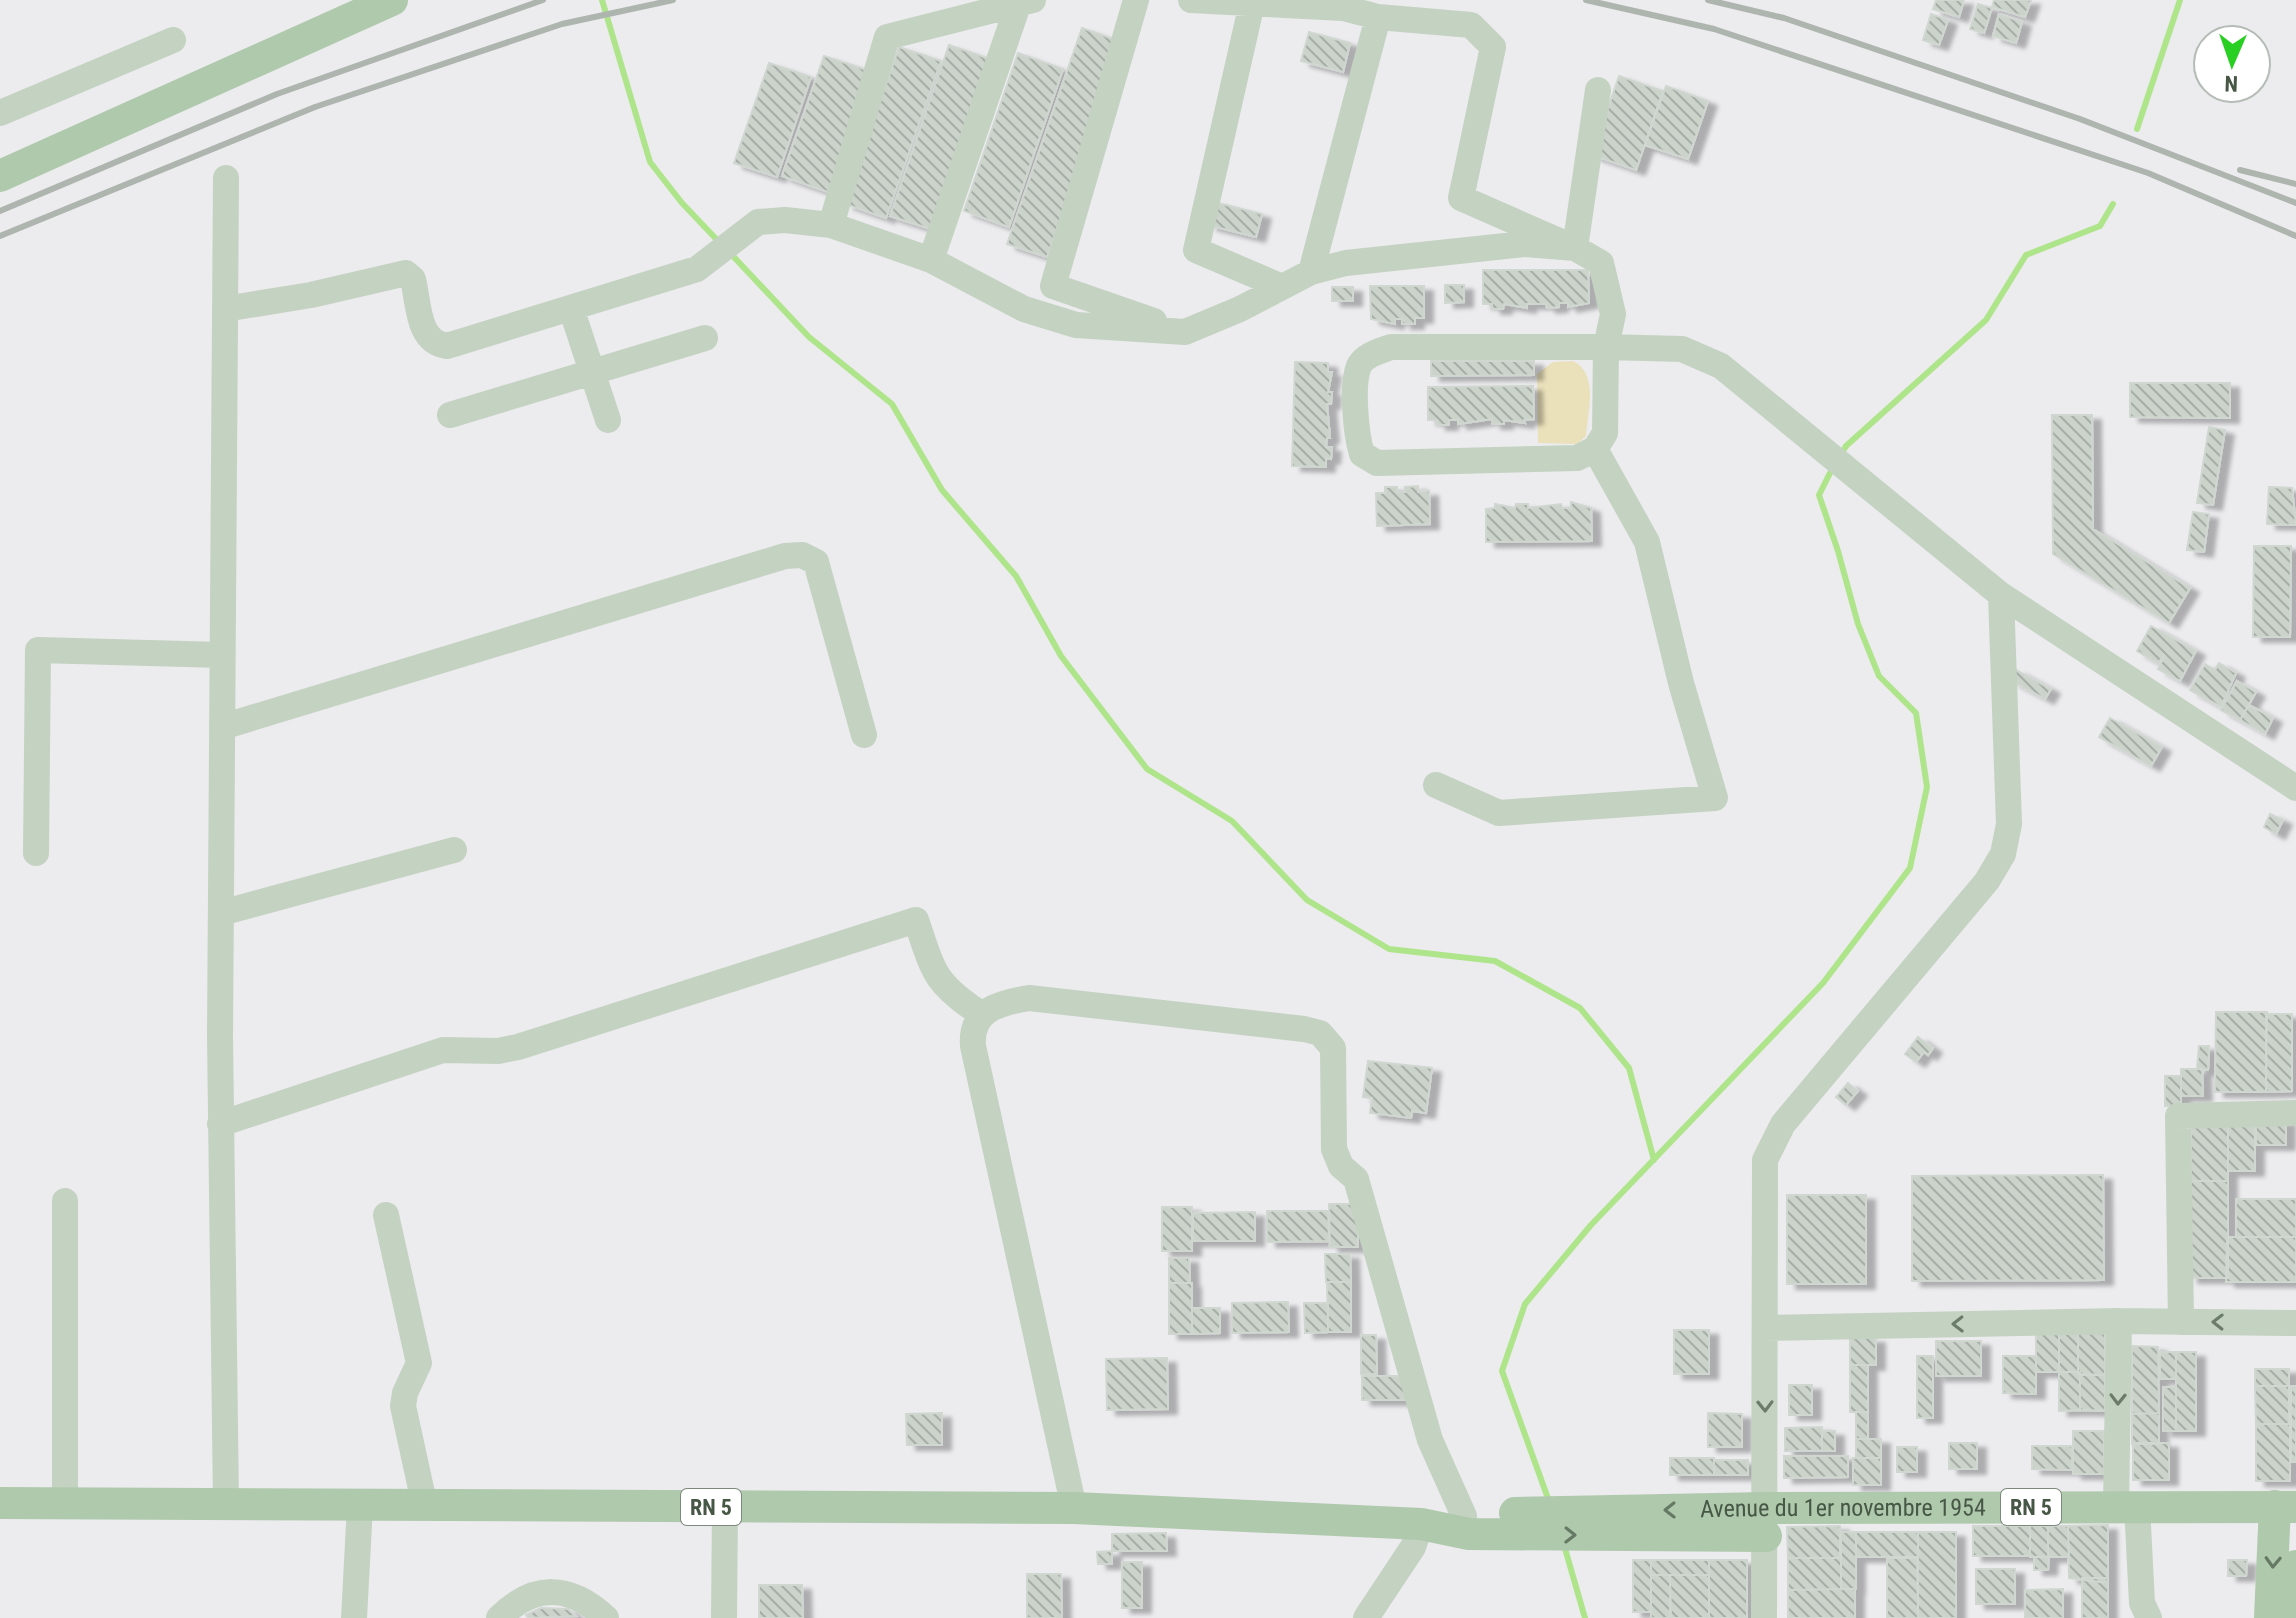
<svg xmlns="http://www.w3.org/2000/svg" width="2296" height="1618" font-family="'Roboto Condensed',sans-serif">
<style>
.pitch{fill:#eae0ba}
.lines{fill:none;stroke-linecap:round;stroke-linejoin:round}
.stream{stroke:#aee58a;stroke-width:6}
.building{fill:url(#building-back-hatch);stroke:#cfd7d0;stroke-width:2;filter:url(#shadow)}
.minor{stroke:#c4d2c2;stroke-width:26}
.major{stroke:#afc9ac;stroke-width:32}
.rail{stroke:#aeb5ae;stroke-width:6}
.oneway{stroke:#6c7c6a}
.oneway2{stroke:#667964}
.labels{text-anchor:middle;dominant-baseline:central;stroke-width:8;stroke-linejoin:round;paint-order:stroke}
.shield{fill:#fff;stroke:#7e897d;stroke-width:2}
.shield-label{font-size:22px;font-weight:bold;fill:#475745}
.street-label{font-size:24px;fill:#475745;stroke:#fff}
</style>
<defs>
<pattern id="building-back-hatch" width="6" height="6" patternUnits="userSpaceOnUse" patternTransform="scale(2)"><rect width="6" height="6" fill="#cbd3cb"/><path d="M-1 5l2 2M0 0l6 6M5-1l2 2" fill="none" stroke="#a7aea7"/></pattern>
<filter id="shadow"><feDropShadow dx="9" dy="5" stdDeviation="2" flood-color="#0004"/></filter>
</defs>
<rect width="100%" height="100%" fill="#ecebee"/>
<path class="pitch" d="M1573 361C1599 374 1588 411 1586 436L1577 444 1538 443 1537 374 1553 362Z"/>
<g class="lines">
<path class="stream" d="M602 0 650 162 682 203 720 243
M2137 129 2180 0
M731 254 809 337 892 404 942 490 1016 576 1061 656 1147 769 1232 821 1307 900 1389 949 1495 961 1580 1008 1629 1068 1654 1160
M1840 456 1846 446 1986 320 2026 255 2100 226 2113 204
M1550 1504 1502 1371 1525 1304 1591 1225 1823 983 1910 868 1927 787 1916 713 1879 676 1858 624 1838 551 1819 495 1834 465
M1564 1545 1585 1618"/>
</g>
<path class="building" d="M1936 0H1964L1959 17 1933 9Z
M1994 0H2031L2025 17 1992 7Z
M1978 4 1992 8 1984 33 1970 29Z
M1931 14 1948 20 1939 45 1923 40Z
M1999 14 2022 22 2016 43 1993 36Z
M1082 28 1122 42 1047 257 1007 244Z
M1309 32 1350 43 1343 72 1301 61Z
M949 45 993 60 934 230 890 216Z
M899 47 941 61 886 218 845 204Z
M1018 53 1063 69 1009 227 964 211Z
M824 56 870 71 828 192 782 176Z
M769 63 811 77 777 177 734 163Z
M1619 76 1663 91 1636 170 1592 155Z
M1666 86 1708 101 1688 159 1645 145Z
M1214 202 1262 214 1256 237 1208 225Z
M1483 270H1588L1589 303 1568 307V303H1559V307L1547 308 1546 304H1527V308L1504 304 1503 309H1492V304H1483Z
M1445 285H1464V302L1445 303Z
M1370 286H1424V318H1415V324H1402V319H1395V324L1371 319Z
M1332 287H1353V301H1332Z
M1431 361H1534V375L1431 376Z
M1295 362 1328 363V372H1332L1328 392H1332L1331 404H1327L1330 438H1327L1326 447H1332L1331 459 1326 458V467L1292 466Z
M2130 383H2230V418L2130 417Z
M1533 386 1534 419 1524 420 1525 423 1504 420V424H1492V419L1458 424V420H1449V425H1437V420H1428V387Z
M2052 415H2092L2093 529 2190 588 2169 623 2053 554Z
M2209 427 2225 430 2213 505 2197 503Z
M1418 486V492L1429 491 1430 524 1377 526 1376 493H1385V487H1397V492H1405V487Z
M2269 487 2292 488 2296 525 2267 524Z
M1571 502 1591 508 1592 541 1486 542V509L1495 508V504L1515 508 1516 504H1528V508L1561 504 1562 508H1571Z
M2193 512 2209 514 2204 552 2187 550Z
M2254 546H2291L2290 637H2253Z
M2151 626 2196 651 2180 681 2158 669 2165 655 2158 663 2137 651Z
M2219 663 2236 673 2221 707 2190 690 2205 664 2215 670Z
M2016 670 2051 689 2045 699 2010 680Z
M2237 681 2256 692 2240 720 2221 710Z
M2249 705 2273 718 2265 734 2240 720Z
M2110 718 2162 747 2151 766 2099 737Z
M2270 814 2283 820 2276 834 2264 827Z
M2216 1012H2267L2266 1092H2215Z
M2266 1014H2292V1091L2266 1092Z
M1918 1037 1933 1048 1928 1055 1924 1052 1916 1062 1905 1054Z
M2199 1046H2209L2208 1070 2197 1069Z
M1368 1061 1432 1068 1426 1113 1412 1111 1411 1118 1370 1113 1372 1098 1363 1097Z
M2181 1069H2202L2203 1096H2181Z
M2165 1076H2181V1106H2165Z
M1848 1083 1858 1091 1846 1105 1836 1097Z
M2256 1120H2286V1145H2256Z
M2191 1123H2228V1181H2191Z
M2228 1123H2255V1171H2228Z
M2103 1175 2104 1280 1912 1281V1176Z
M2189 1181H2228V1278H2189Z
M1787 1195H1866V1284H1787Z
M2236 1199H2296V1237H2236Z
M1329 1204H1358V1247H1330Z
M1162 1207H1192V1251H1162Z
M1267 1211H1328L1329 1241 1267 1242Z
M1255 1212V1241H1193V1213Z
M2227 1237H2296V1282H2226Z
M1325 1254H1350L1351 1282H1326Z
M1169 1258H1189L1190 1283H1169Z
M1327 1282H1351V1332H1328Z
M1169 1283H1192V1334H1169Z
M1288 1302 1289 1332 1232 1333V1303Z
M1304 1303H1328V1332L1305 1333Z
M1192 1308H1220V1333L1192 1334Z
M2059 1329H2078V1372H2059Z
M2078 1329H2105V1375L2078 1374Z
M1674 1330H1709V1374H1674Z
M2036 1330H2059V1372H2036Z
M1361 1335H1376L1377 1374H1361Z
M1850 1338H1876V1365H1850Z
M1936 1341H1981V1376H1936Z
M2132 1346 2158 1347 2159 1413 2132 1414Z
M2160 1352H2176V1379H2160Z
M2176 1352H2196V1431H2176Z
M1917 1356H1933V1418H1917Z
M2003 1356H2036V1394L2003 1393Z
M1167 1358 1168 1409 1107 1410 1106 1359Z
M1850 1365H1868V1412H1850Z
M2255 1369H2289V1386H2255Z
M2059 1372H2080V1410L2059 1411Z
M2080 1375H2105V1411L2080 1410Z
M1362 1376H1411V1400H1362Z
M1789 1385H1812V1415H1789Z
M2255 1386H2289V1424H2256Z
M2291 1386H2296V1462H2291Z
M2163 1387H2176V1431H2163Z
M1856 1412H1868V1439H1856Z
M942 1413V1445H907L906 1414Z
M1708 1413 1742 1414V1447H1708Z
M2159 1413V1444H2132V1414Z
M2256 1424H2290V1481H2256Z
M1822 1427V1451H1785V1428Z
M1822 1431H1835V1451H1822Z
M2073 1431H2104V1474H2073Z
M1856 1439H1881V1458H1856Z
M1949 1443H1977V1469H1949Z
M2133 1443H2169V1480H2133Z
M2032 1446H2072V1470L2032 1469Z
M1897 1447H1917V1472H1897Z
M1784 1456H1848V1477L1784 1478Z
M1670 1458H1714V1475H1670Z
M1853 1458H1881V1485H1853Z
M1714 1460H1748V1475H1714Z
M2108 1525V1583L2069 1578 2068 1526Z
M1840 1526V1558H1788L1787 1527Z
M1973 1526H2030V1556H1973Z
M2030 1526H2048V1557H2030Z
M2048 1526H2068L2069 1557H2048Z
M1841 1532H1856V1589H1841Z
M1856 1532H1918V1557H1856Z
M1918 1532H1956V1618H1918Z
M1166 1533 1167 1551H1112V1534Z
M1112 1551V1564H1098L1097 1552Z
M2034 1557H2049L2048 1570H2034Z
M1788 1558H1841V1589L1788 1590Z
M1887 1558H1917L1918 1618H1887Z
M1633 1560H1651V1612H1633Z
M1651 1560H1709V1575H1651Z
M1709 1560H1747V1618H1709Z
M2228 1560H2247L2246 1576H2228Z
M1122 1562H1142V1608H1122Z
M1976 1569H2015V1604H1976Z
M1027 1574H1061L1062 1618H1027Z
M1651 1575H1670V1618H1651Z
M1670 1575H1709V1618H1671Z
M2082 1578H2108V1618H2082Z
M759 1585H802L803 1618H759Z
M1855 1589V1618H1788V1590Z
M2063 1589V1618H2025V1590Z
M541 1608 568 1609 576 1616 528 1618 526 1615Z"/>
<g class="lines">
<path class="minor" d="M1136 0 1053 286 1154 321
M1191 0 1343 8 1378 17 1471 25 1493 47 1461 198 1575 248 1598 90
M1252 3 1196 250 1282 287
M0 113 173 40
M831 225 887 37 1033 0
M931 260 1018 5
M1311 272 1378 17
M571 308 608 420
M225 309 311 295 406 273 413 279C419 304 417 342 447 346L697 269 758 222 785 220 831 225 931 260 1024 309 1076 325 1185 332 1240 309 1311 272 1346 263 1524 244 1575 248 1601 263 1613 314 1606 347 1682 349 1721 366 2001 595 2296 788
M1391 347H1606L1605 433 1595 449 1577 458 1377 463 1362 454C1356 435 1351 385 1359 366 1364 355 1380 351 1391 347Z
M450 415 705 338
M222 727 785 556 802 555 816 562 864 735
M1436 785 1499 813 1715 798 1681 683 1647 542 1595 449
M36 853 38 650 222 655
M221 913 454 850
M220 1124 443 1050 498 1051 518 1047 916 920C934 973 934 983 981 1014
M65 1201V1503
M386 1215 419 1363 405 1393 403 1406 425 1507
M2181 1322 2178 1116 2296 1113
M1765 1328 2119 1321 2296 1323
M226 1504 220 1036 226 178
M2116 1506 2119 1321
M2137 1506 2142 1603 2149 1618
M1074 1508 973 1046C970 1010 999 1003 1029 998L1304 1029 1320 1033 1333 1048 1334 1149 1341 1166 1356 1179 1430 1440 1464 1516
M354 1618 360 1506
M499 1618C534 1583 570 1584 606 1618
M724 1618 725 1507
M1366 1618 1413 1547 1421 1524
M1764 1618 1765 1160 1783 1124 1987 881 2003 854 2009 824 2001 595"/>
<g class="major">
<path d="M0 176 392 0"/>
<path d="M0 1503 1074 1508 1421 1524 1469 1534 1766 1536"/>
<path id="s1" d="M1515 1513 1766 1508 2296 1507"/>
<path d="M2270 1618 2275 1506"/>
<path d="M2289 1618 2296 1566"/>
</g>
<path class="rail" d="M1586 0 1714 29 2148 173 2296 236
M1708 0 1784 18 2080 119 2296 203
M2240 170 2296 184
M0 211 277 94 543 0
M0 236 315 107 562 24 673 0"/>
</g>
<defs><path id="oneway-chevron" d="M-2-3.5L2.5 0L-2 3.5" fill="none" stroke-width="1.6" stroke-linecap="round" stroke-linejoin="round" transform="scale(2)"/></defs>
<g class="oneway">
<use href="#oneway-chevron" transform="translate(2218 1322) rotate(-179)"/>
<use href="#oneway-chevron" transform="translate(1958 1324) rotate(179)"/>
<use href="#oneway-chevron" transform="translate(2118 1399) rotate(91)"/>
<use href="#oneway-chevron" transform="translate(1765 1406) rotate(89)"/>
</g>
<g class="oneway2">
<use href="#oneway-chevron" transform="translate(1670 1510) rotate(179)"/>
<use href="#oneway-chevron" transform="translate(1570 1535) rotate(1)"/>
<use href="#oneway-chevron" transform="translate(2273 1562) rotate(92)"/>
</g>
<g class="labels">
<g class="shield">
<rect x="681" y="1489" width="60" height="36" rx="6"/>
<rect x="2001" y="1489" width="60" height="36" rx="6"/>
</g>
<g class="shield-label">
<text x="711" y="1507">RN 5</text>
<text x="2031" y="1507">RN 5</text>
</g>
<g class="street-label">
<text stroke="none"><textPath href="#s1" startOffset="328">Avenue du 1er novembre 1954</textPath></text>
</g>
</g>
<g transform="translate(2232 64) rotate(182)"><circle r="38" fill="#ffffff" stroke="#b5bcb5" stroke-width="2"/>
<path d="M0-6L14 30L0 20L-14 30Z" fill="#2acf24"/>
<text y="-12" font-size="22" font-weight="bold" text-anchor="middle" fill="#475745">N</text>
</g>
</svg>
